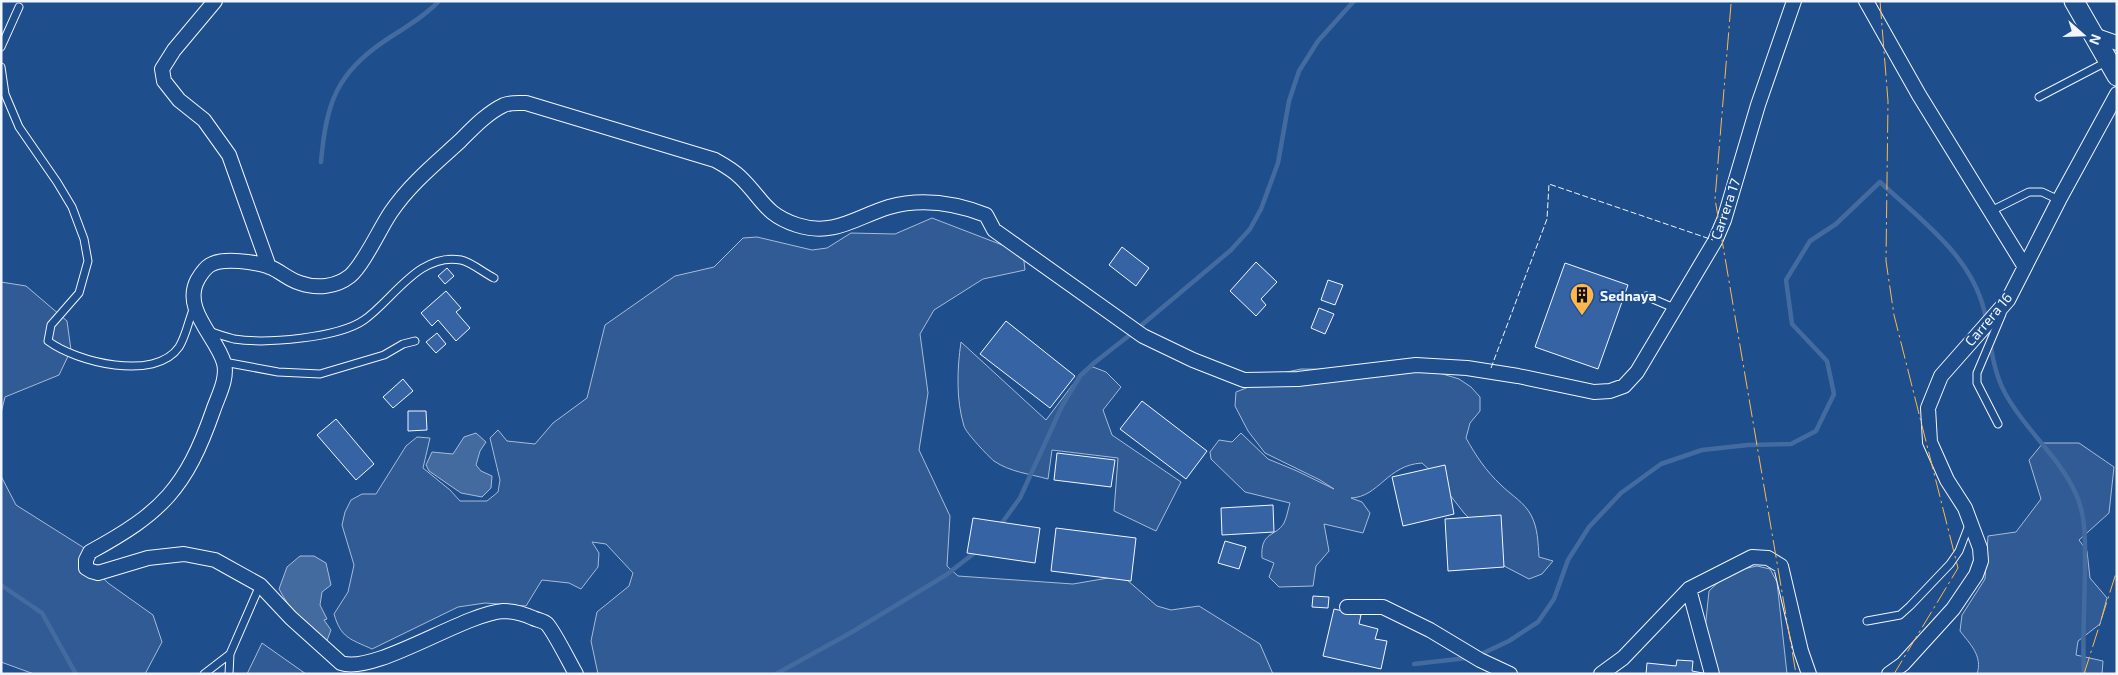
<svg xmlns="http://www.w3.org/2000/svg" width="2118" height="675" font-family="'Exo 2',sans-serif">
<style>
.green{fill:#305b95;stroke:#a8bbd7}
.water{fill:#446ba0;stroke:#a8bbd7}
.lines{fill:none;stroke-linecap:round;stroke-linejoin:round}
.stream{stroke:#446ba0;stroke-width:4.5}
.building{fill:#3563a3;stroke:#f2f6ff}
.service-casing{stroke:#f2f6ff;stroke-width:9}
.minor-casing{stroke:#f2f6ff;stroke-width:16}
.secondary-casing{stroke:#f2f6ff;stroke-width:21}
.service{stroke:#1f4e8c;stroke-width:7}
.minor{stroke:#1f4e8c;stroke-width:14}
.secondary{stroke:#1f4e8c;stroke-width:19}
.fence{stroke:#f2f6ff;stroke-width:1;stroke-dasharray:6 2.5;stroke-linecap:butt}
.power{stroke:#ffb74d;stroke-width:1;stroke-dasharray:18 4 2.5 4;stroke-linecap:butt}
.labels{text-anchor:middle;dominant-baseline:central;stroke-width:4;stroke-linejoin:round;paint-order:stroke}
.street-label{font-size:14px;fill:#f2f6ff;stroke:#1f4e8c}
.poi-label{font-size:14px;font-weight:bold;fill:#f2f6ff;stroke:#1f4e8c;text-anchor:start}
</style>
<rect width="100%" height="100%" fill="#1f4e8c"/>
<path class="green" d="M932 218 1023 253 1025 270 983 279 934 310 920 334 928 393 919 450 950 516 947 566 958 576 1073 584 1114 577 1127 580 1157 606 1171 610 1199 606 1260 644 1273 674H598L591 641 597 612 629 586 633 573 606 544 592 542 599 553 598 567 581 589 569 583 542 580 526 606 485 603 458 607 372 649C350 639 341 638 334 614L348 592 354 565 342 525 345 512 351 500 362 494H376L406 446 417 437 430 438 423 468 450 490 460 501H487L498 492 500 480 490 438 498 430 507 441 535 444 553 423 587 398 605 325 675 276 714 267 743 238 757 237 812 250 827 248 851 233 895 234Z
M1 282 26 286 67 321 71 350 59 375 5 397 1 413Z
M961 342 1046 420 1083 371 1093 367 1106 372 1121 387 1103 410 1112 435 1181 482 1156 531 1114 511 1118 458 1052 450 1048 479C1030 474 1010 472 994 461 988 456 966 433 964 426 956 400 957 369 961 342Z
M1301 369 1433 371 1459 379 1471 387 1480 397V411L1470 423 1466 438C1476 456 1486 471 1501 485 1511 495 1524 502 1531 515 1538 528 1538 543 1539 557L1553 561 1542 574 1529 579 1504 566 1492 542 1464 513 1432 472 1422 463C1387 465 1379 497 1351 498L1362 502 1370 513 1363 533 1324 524 1329 551 1316 566 1313 586 1279 587 1269 577 1274 563 1262 558C1260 531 1276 537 1284 523 1287 517 1288 509 1290 503L1245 492 1211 459 1210 452 1219 440 1232 442 1241 433 1268 459 1297 471 1334 489 1320 480 1265 453 1248 431 1235 406 1236 392 1287 372Z
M2043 443H2079L2114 467 2109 513 2079 540 2087 551 2090 578 2107 598 2100 624 2078 641 2076 655 2103 661 2102 674H1977C1983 656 1970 644 1960 631L1962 615 1985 579 1988 536 2016 532 2041 499 2029 460Z
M1 476 16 505 89 551 86 560 108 583 153 615 162 642 145 674H34L1 662Z
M1757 566 1770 569 1777 582 1787 674H1714L1703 649 1709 591 1729 572Z
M262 643 306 674H247Z"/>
<path class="water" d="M476 433 486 442 480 451 476 465 481 471 492 476 491 488 482 497 461 493 429 471 426 465 432 452 453 454 464 437Z
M300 556H314L326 563 331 585 322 592 320 605 327 619 324 620 331 630 326 643C307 629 290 610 279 589L287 567Z"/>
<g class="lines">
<path class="stream" d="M321 162C326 104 336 73 386 40 404 28 424 17 439 1
M1988 327C1991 349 1994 373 2005 393 2024 429 2058 455 2075 492 2086 514 2085 540 2085 563 2085 600 2082 637 2084 674
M999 527 1020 498 1062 406 1080 376 1094 363 1131 334 1231 250 1250 229 1261 209 1278 163 1289 101 1299 71 1318 41 1354 1
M1 585 42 613 76 674
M1477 656 1509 641 1538 622 1554 599 1568 560 1589 527 1621 493 1661 464 1702 450 1748 445 1791 444 1816 431 1834 394 1827 361 1792 324 1786 280 1810 241 1836 224 1880 182C1922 221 1976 259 1986 319
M1414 664 1467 658
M776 674 852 632 946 575 977 551"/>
</g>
<path class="building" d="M1122 247 1149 268 1136 286 1109 265Z
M1256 262 1277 282 1261 299 1266 305 1256 316 1230 291Z
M1565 263 1628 285 1598 369 1535 347Z
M447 268 454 276 445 284 438 276Z
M1328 280 1343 285 1335 305 1321 300Z
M446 291 461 308 456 312 470 328 456 341 438 320 432 326 421 313Z
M1319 308 1334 314 1325 334 1311 328Z
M1006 321 1075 376 1050 408 980 354Z
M437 333 446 344 436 353 426 342Z
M403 379 413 391 393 408 383 397Z
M1142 401 1207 451 1186 479 1120 429Z
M408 411H426L427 430 408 431Z
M336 419 374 464 356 480 317 435Z
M1057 453 1115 460 1111 487 1054 480Z
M1445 465 1454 514 1403 526 1392 477Z
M1273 505 1274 532 1222 535 1221 508Z
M1501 515 1504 567 1448 571 1445 519Z
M973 518 1040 528 1035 563 967 553Z
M1056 528 1136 538 1131 581 1051 571Z
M1225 541 1246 547 1239 569 1218 563Z
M1313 596 1329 597 1328 608 1312 607Z
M1334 609 1361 615 1359 624 1378 629 1375 639 1387 641 1381 669 1323 656Z
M1677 660 1693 661 1692 671 1708 674H1646L1647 663 1676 666Z"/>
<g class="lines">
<defs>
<path id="service" d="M1 47 19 7
M1 67 5 94 19 127 57 182 72 207 84 239 88 261 79 293 51 325 48 341C76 362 155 382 179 347 186 336 189 319 194 307
M2039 97 2108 61
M1991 211 2029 192H2042L2059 200
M1646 296 1674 308
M209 331C217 334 226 337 234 339 266 344 338 338 364 320 393 300 419 252 461 260 471 262 484 273 494 278
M224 362 278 372 320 374 384 355 403 344 415 341
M1998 424 1977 383V373L2002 314
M1867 621 1900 615 1910 606 1950 564 1959 551 1969 525
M204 674 230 654
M229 674 230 654 260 585"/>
<path id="minor" d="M215 1 174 50 162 69 164 81 179 100 204 120 229 155 269 267
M1866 1 1919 95 2025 267
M2094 35 2117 43
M1689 589 1712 674
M1347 607H1383L1430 630 1480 660 1510 674
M576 674C569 662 555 633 547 624 544 621 537 620 533 618 524 614 513 611 503 611 463 614 374 675 341 663L291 618 260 585 215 560 184 554 148 558 98 573 91 571 86 568V560L90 552C162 513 186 488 213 411 218 396 228 379 224 363 217 337 181 309 198 279 201 274 205 268 210 265 223 257 256 262 270 267 280 271 289 280 300 283 317 289 336 287 350 276 364 264 380 228 391 212 410 184 436 163 460 141 473 128 487 113 504 105 511 102 519 103 526 103L715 160C724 165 733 170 740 177 763 199 764 214 797 225 834 237 856 217 889 207 921 198 955 203 986 215L994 230 1143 336 1193 360 1244 380 1298 379 1416 365 1467 368 1518 376 1594 392 1610 391 1624 386 1637 372 1715 241 1724 220 1758 105 1794 1
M1601 674 1623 658 1689 589 1752 557 1768 558 1781 566 1801 651 1809 674
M1889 674 1903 664 1953 609 1976 575 1981 561 1980 548 1965 508 1947 480 1930 442 1928 408 1941 376 2008 300 2059 200 2117 94"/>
<path id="secondary" d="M2074 1 2117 76"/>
</defs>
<use href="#service" class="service-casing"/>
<use href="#minor" class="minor-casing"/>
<use href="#secondary" class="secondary-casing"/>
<use href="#service" class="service"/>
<use href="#minor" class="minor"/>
<use href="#secondary" class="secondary"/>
<path class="fence" d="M1491 368 1547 219 1549 184 1713 240"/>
<path class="power" d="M1880 1 1888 101 1886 261 1894 315 1958 568 1894 674
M1731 4 1715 199 1796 674
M2084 674 2117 570"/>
</g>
<defs>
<symbol id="building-pin" viewBox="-11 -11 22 30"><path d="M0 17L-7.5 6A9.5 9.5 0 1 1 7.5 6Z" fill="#ffb74d" stroke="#1f4e8c"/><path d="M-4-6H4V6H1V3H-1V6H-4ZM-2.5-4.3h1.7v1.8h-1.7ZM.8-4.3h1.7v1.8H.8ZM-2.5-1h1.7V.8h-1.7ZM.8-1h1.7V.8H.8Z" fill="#111"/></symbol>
</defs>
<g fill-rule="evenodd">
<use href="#building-pin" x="1568" y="281" width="28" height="38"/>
</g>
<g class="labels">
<g class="street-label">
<text transform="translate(1725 209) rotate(-71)">Carrera 17</text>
<text transform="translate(1988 319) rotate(-50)">Carrera 16</text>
</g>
<g class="poi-label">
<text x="1600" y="295">Sednaya</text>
</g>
</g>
<rect width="2118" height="675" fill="none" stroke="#f2f6ff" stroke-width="5"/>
<g transform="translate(2083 35) rotate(110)" stroke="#1f4e8c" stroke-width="4" paint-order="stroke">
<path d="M0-4L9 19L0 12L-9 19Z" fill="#f2f6ff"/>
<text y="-8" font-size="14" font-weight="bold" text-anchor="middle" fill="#f2f6ff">N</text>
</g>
</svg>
